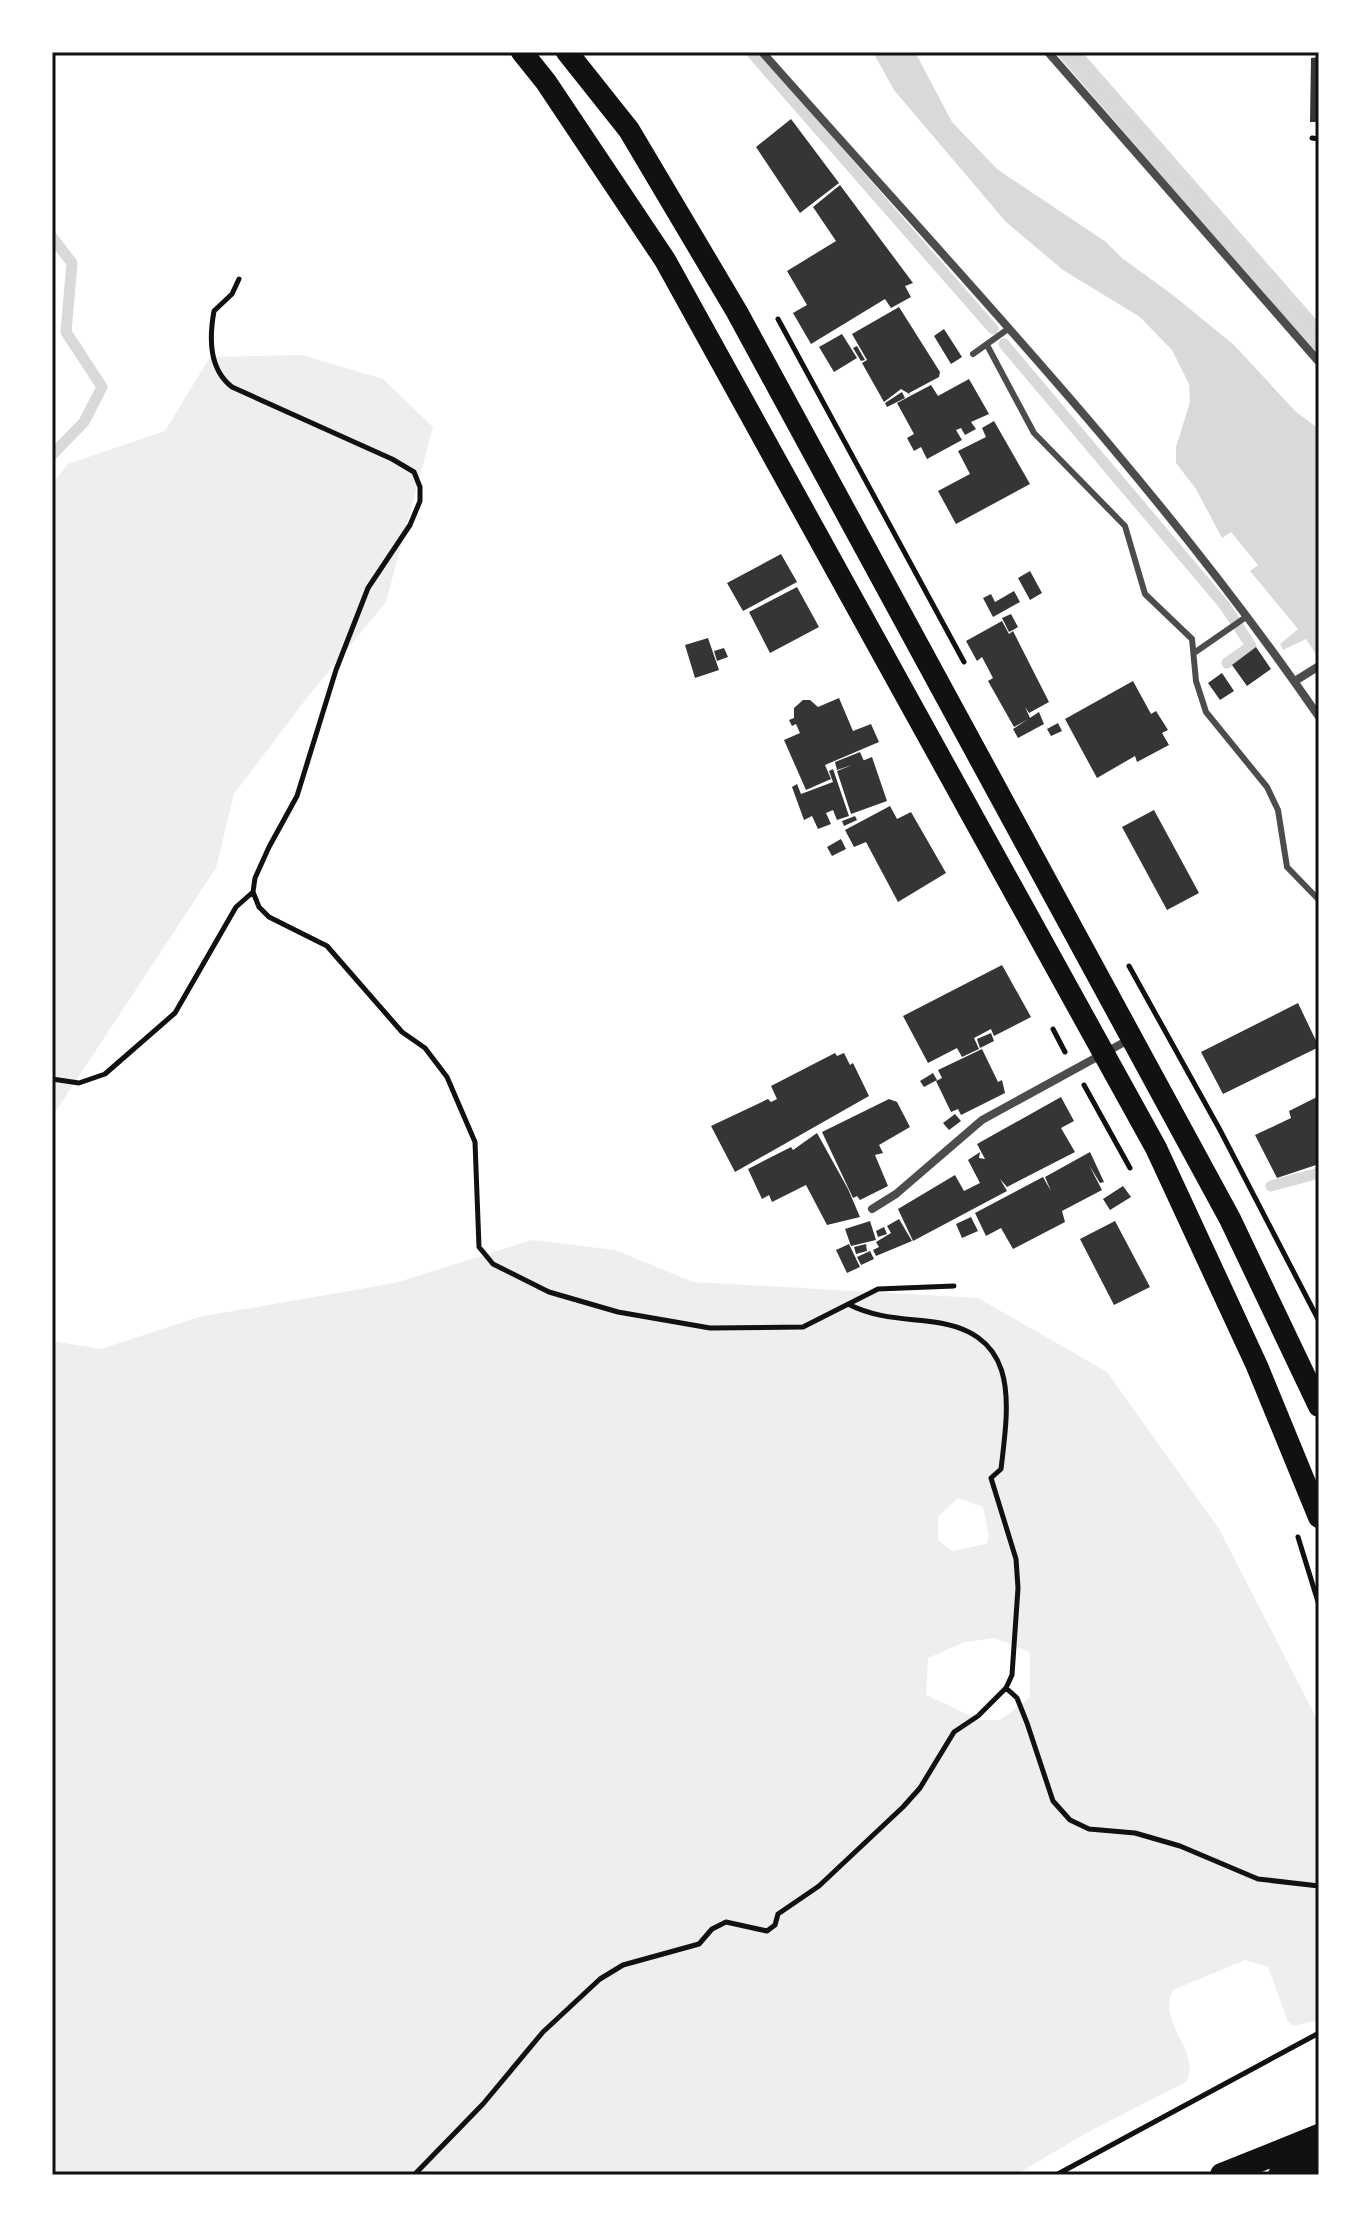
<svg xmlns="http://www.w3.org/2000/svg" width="1371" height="2227" font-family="'Work Sans',sans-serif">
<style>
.green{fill:#eee;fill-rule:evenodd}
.water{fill:#d9d9d9}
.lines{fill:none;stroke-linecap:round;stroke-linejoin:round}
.stream{stroke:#d9d9d9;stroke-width:11}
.building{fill:#353535}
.path{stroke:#111;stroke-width:5}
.service{stroke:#4c4c4c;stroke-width:6}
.minor{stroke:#4c4c4c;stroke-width:8}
.trunk{stroke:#111;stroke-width:22}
.motorway{stroke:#111;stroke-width:24}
.neatline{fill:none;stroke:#111;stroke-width:3}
</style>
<rect width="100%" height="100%" fill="#fff"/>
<path class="green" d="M302 355 383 379 433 427 386 602 309 695 234 794 216 868 52 1117V484L68 464 165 431 210 357Z
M532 1240 615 1250 693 1282 978 1298 1107 1372 1218 1527 1319 1723V2020L1294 2026 1288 2022 1268 1967 1245 1960 1173 1990C1156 2023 1203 2053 1186 2082L1090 2131 1015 2175H52V1341L101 1349 199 1317 395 1283ZM958 1498 983 1507 989 1537 986 1544 952 1551 938 1540V1517ZM995 1638 1030 1652V1698L1000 1720H979L926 1695 928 1658 965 1642Z"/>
<path class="water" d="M873 52H915L952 122 997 169 1106 242 1122 258 1174 296 1234 345 1296 412 1319 429V659L1306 639 1283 650 1280 644 1298 629 1250 571 1258 565 1231 532 1222 538 1196 489 1176 463V447L1190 402 1189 384 1172 350 1140 317 1063 270 1006 222 894 90Z
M1055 52H1071L1319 335V358Z"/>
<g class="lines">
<path class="stream" d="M751 52 993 329
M1075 52 1319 331
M52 237 72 263 66 332 102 387 84 422 52 455
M1004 344 1225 606 1251 646 1227 663
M1271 1186 1319 1173"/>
</g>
<path class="building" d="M1319 57V122H1310L1311 58Z
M791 119 839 183 800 213 756 147Z
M840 185 913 283 905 286 911 297 891 308 885 299 811 344 793 313 807 305 787 271 836 241 813 207Z
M899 307 940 372 939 377 909 393 911 395 901 389 884 402 862 363 867 360 852 334Z
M944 329 962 357 951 364 934 336Z
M842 334 857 358 834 372 819 347Z
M857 346 865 360 861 361 853 348Z
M969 379 989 414 971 422 976 429 965 435 961 428 956 430 962 440 927 459 921 447 914 451 907 438 914 434 897 403 931 385 938 396Z
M902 392 905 398 887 407 885 403Z
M994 421 1030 484 956 524 938 491 970 474 958 451 986 437 982 428Z
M781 554 797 582 743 611 727 583Z
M1030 571 1042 593 1030 600 1018 578Z
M797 587 819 627 770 653 749 612Z
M1014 591 1020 602 993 617 983 598 991 594 995 602Z
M1011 614 1018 627 1013 630 1010 625 1013 630 1009 632 1002 618Z
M1002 621 1009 634 1013 631 1049 702 1029 713 1025 707 1030 718 1014 727 988 681 993 678 982 657 977 661 966 641Z
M708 638 719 670 695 678 685 645Z
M1256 647 1271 669 1247 686 1232 665Z
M724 648 728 657 717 661 714 651Z
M1222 673 1234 691 1220 700 1208 683Z
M1133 681 1151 714 1156 711 1168 730 1162 733 1169 745 1137 762 1135 756 1097 778 1065 719Z
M839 698 853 731 871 724 879 742 825 765 831 779 806 790 784 740 800 733 796 724 792 726 789 720 794 718V708L803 700H810L818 707Z
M1039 712 1044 724 1018 738 1013 729Z
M1058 723 1062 731 1051 736 1047 729Z
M860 752 864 761 837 770 835 762Z
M872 757 887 801 851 814 837 771Z
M833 769 849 816 837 820 833 810 826 813 831 824 818 829 812 816 804 820 792 787 797 784 801 794 833 782 829 771Z
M890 806 897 819 911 812 946 873 898 902 866 842 854 847 845 830Z
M1154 810 1199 893 1167 910 1122 827Z
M855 816 857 820 844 826 842 821Z
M841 839 846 849 832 856 827 847Z
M1002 965 1031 1017 994 1036 991 1029 974 1038 979 1049 962 1057 957 1048 928 1063 903 1016Z
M1298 1003 1319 1047 1223 1094 1201 1052Z
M991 1033 994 1041 980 1048 977 1039Z
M982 1049 998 1082 1002 1080 1005 1093 961 1115 958 1109 951 1112 936 1081 942 1078 938 1070Z
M835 1053 837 1056 844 1053 850 1065 853 1063 869 1096 735 1172 711 1126 768 1099 771 1102 777 1099 771 1086Z
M933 1073 937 1080 924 1087 920 1081Z
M1319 1096V1164L1277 1178 1255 1135 1291 1118 1289 1111Z
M1061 1097 1074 1121 1061 1128 1075 1152 1007 1187 1000 1179 1007 1191 913 1241 898 1209 955 1175 964 1191 980 1183 968 1160 980 1152 979 1158 985 1159 977 1144Z
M889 1099 897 1102 910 1127 879 1145 883 1153 875 1155 888 1186 860 1200 857 1196 853 1198 822 1132Z
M955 1114 961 1121 949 1130 943 1123Z
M817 1133 848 1189 860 1217 827 1225 806 1185 772 1202 769 1195 762 1199 748 1169 791 1147 793 1150Z
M1090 1152 1104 1182 1100 1183 1089 1165 1102 1190 1062 1211 1065 1222 1013 1249 1001 1228 986 1236 975 1213 1043 1177 1051 1191 1045 1177Z
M1123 1186 1131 1197 1110 1210 1103 1199Z
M971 1217 978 1231 962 1238 956 1224Z
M899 1219 912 1241 876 1256 873 1250 879 1247 876 1242 891 1233 887 1226Z
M870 1221 876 1240 851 1246 845 1229Z
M1115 1221 1150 1287 1114 1305 1080 1239Z
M884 1227 887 1234 878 1237 876 1231Z
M849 1244 860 1267 847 1273 836 1250Z
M866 1244 867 1251 856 1254 854 1247Z
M870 1251 874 1259 861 1265 857 1257Z"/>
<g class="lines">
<path class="path" d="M1312 138 1319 139
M239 279 232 294 214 311C209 339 209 369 232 387L392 459 414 472 420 487V501L410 525 368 588 336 670 297 796 269 847 255 878 253 892 259 907 269 917 327 946 402 1032 425 1048 447 1077 475 1142 479 1247 493 1264 549 1292 618 1312 710 1328 803 1327 878 1289 954 1286
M778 319 964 662
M1129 966 1220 1130 1319 1321
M1053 1029 1065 1052
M52 1079 79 1083 105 1074 175 1013 236 907 253 892
M1084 1085 1130 1168
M1298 1537 1319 1605
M1006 1688 1017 1698 1027 1723 1053 1801 1070 1820 1089 1829 1135 1833 1180 1846 1258 1879 1319 1886
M414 2175 483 2104 543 2032 600 1979 623 1965 699 1944 712 1929 726 1922 767 1931 775 1925 778 1914 819 1886 903 1807 920 1788 954 1732 978 1716 1006 1688 1012 1675 1018 1588 1016 1559 991 1478 1001 1469C1010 1396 1019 1330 926 1321 898 1318 873 1317 848 1304
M1056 2175 1319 2033"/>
<path class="service" d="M987 345 1034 433 1125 526 1145 594 1192 639 1196 681 1206 712 1267 787 1278 810 1287 867 1319 900
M973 354 1008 329
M1194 653 1246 617"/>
<path class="minor" d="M762 52C953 268 1156 479 1319 717
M1048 52 1319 362
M1295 681 1319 666
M872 1209 896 1194 982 1120 1130 1039"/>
<path class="trunk" d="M522 52 546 82 665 260 1156 1148 1257 1366 1319 1517
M567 52 629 130 737 312 1230 1219 1319 1406"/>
<path class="motorway" d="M1222 2175 1319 2136
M1280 2175 1319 2159"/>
</g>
<rect width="1371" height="2227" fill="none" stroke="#ffffff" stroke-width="108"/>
<rect x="54" y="54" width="1263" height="2119" class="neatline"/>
</svg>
